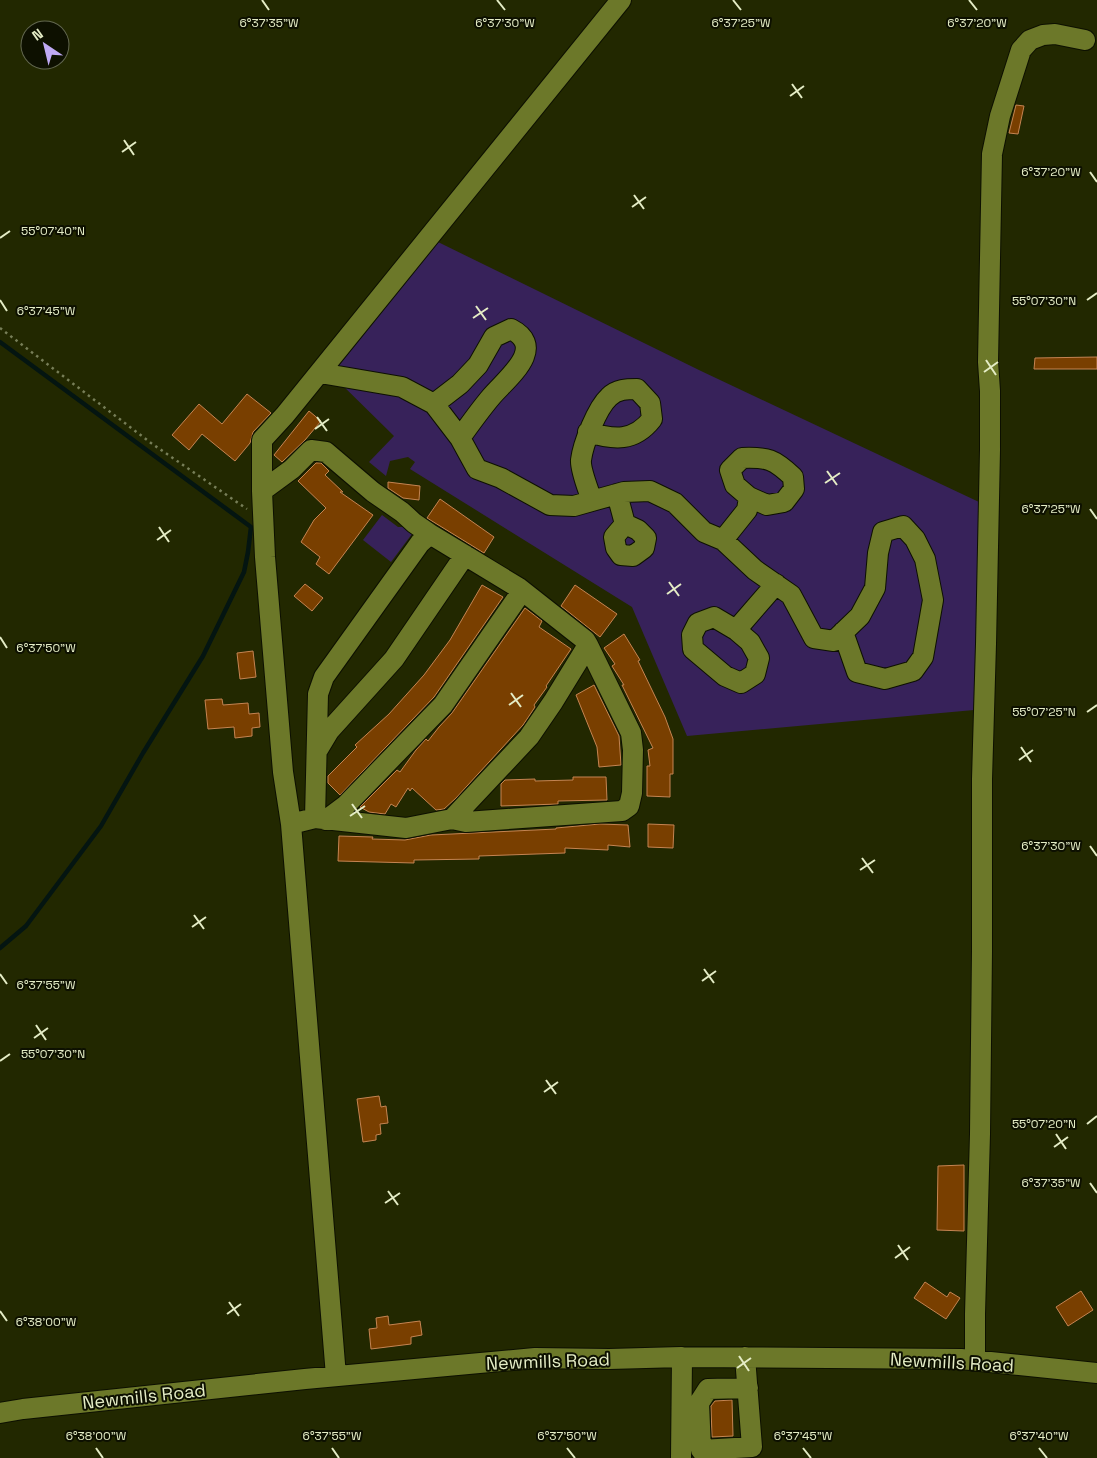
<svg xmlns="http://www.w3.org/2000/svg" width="1097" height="1458" font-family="'Space Grotesk',sans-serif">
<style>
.green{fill:#37225a}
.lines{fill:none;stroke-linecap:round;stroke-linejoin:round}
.stream{stroke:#041511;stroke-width:4.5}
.building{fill:#793f00;stroke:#c58452}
.minor-casing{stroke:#0d1000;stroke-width:22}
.path{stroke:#777e57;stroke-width:2.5;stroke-dasharray:2.5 4;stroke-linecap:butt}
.minor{stroke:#6c7829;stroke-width:20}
.ticks{fill:none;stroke:#e4ecc5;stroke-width:2}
.labels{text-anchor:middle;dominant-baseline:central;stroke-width:4;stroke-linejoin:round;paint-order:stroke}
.street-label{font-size:18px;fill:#e4ecc5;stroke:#0d1000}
.ticks-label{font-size:12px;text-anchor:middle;fill:#e4ecc5;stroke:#0d1000;stroke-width:4;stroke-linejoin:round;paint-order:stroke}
</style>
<rect width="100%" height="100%" fill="#222800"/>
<path class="green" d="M438 242 701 371 979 502V610L974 710 687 736 632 607 410 469 415 462 408 457 390 461 386 476 369 462 394 436 334 377 336 366Z
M382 515 398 527H404L412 534 391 562 363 540Z"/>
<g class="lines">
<path class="stream" d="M0 342 251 527 248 552 244 572 203 656 143 753 101 826 26 926 0 948"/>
</g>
<path class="building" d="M1016 105 1024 106 1018 134 1009 133Z
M1097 357V369H1034L1035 358Z
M247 394 271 413 253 432 250 443 235 461 202 434 189 450 172 435 199 404 222 424Z
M309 411 321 421 305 440 282 462 274 455Z
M316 463H321L329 471 325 475 343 492H340L373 515 329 574 316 564 320 557 301 542 314 520 326 508 298 481Z
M388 482 420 486 419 500 403 498 388 488Z
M440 499 494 537 484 553 427 518Z
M305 584 323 598 312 611 294 596Z
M482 585 503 597 434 697 340 795 328 783V776L357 747 355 745 389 714 424 675 450 640Z
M575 585 617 614 600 637 561 606Z
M525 608 542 621 539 627 571 649 546 686 547 687 534 705 535 707 523 725 456 798 444 809 436 810 412 788 410 791 408 788 396 807 391 804 385 814 369 812 360 807 397 770 400 772 416 750 426 739 428 741 439 727 452 713Z
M624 634 640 660 638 661 665 717 673 739V774H670V797L647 796V766H650L648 750 653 748 622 685H624L612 666 615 664 604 648Z
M253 651 256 677 240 679 237 653Z
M594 685 619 736 621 765 599 767 597 747 576 695Z
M222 699 223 705 248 703 249 714 259 713 260 727 252 728V736L235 738 234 727 208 729 205 700Z
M573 777H606L607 800 558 801V804L501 806V784L505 780 535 779V781L573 780Z
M600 824 628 825 630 847 608 845V850L565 848V853L479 856V859L414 860V863L338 861 339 836 373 837 372 839 405 840 431 835 556 829V828Z
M648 824 674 825 673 848 648 847Z
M379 1096 381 1107 386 1106 388 1123 380 1124 381 1134 376 1135V1140L363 1142 357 1099Z
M964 1165V1231L937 1230 938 1166Z
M925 1282 947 1297 950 1292 960 1298 946 1319 914 1298Z
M1081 1291 1093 1310 1068 1326 1056 1307Z
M388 1316 389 1325 420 1321 422 1335 411 1337V1344L371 1349 369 1329 377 1328 376 1318Z
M732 1400 733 1436 712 1437 711 1406 715 1401Z"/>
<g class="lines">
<defs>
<path id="minor" d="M320 373 402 387 434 404 460 438 477 469 501 478 550 505 574 506 624 492 650 491 675 503 704 532 723 540 755 570 791 595 814 638 834 641 860 616 875 588 878 553 883 532 903 526 915 539 925 559 933 600 923 657 913 671 885 679 857 672 843 632
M434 404 460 384 478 365 494 337 511 329C548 348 506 379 491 397 480 410 470 424 460 438
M588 432C614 440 634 442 652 419L650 403 637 389C627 389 617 389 609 397 597 408 583 444 581 460 580 470 589 491 592 501
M262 491 292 469 311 450 326 452 373 492 402 512 414 523 430 534
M617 494 625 524 638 530 646 538 644 548 633 556 621 555 616 548 614 537 625 524
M723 540 747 510 749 497 735 485 730 470 742 458C768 457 774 459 793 477L794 489 784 502 767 505 749 497
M736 630 714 617 698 623 692 635 693 649 725 676 741 683 755 674 759 658 750 642 736 630 776 584
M317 751 329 731 394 659 465 555
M452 819 466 822 622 811 629 806 632 793 633 750 631 733 588 645
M326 820 346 805 443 705 522 591
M291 824 315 818 406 828 452 819 529 737 553 702 588 645 585 640 519 588 430 534 420 543 324 677 318 694 315 818
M745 1357 752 1447 701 1450 699 1403 708 1389 748 1388
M975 1361V1314L980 1134 982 951V779L986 644 990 450V391L988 362 992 154 1000 116 1021 50 1030 40 1043 35 1055 34 1085 40
M336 1376 291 824 283 772 265 557 262 491V440L285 415 621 0
M0 1413 23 1409 305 1379 535 1358 609 1359 682 1357 961 1359 1097 1373
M681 1458 682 1357"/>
</defs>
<use href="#minor" class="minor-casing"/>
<path class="path" d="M0 328 151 443 247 509"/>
<use href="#minor" class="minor"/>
</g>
<path class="ticks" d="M262 0 269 10M497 0 505 10M733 0 741 10M969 0 977 10M792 84 802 98M790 96 804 86M124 140 134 155M122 152 136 142M1090 172 1097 182M634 195 644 209M632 207 646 197M0 238 10 231M0 300 7 311M1087 300 1097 293M476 306 486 320M473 318 488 308M986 360 996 375M984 372 998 362M317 417 327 431M315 429 329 419M827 471 837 485M825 483 840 473M1090 509 1097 519M159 527 169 542M157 540 171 530M669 582 679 596M667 594 681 584M0 637 7 648M511 693 521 707M509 705 523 695M1087 712 1097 705M1021 747 1031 762M1019 760 1033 750M352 804 362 818M350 816 365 806M1090 846 1097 856M862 858 873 873M860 870 875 860M194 915 204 929M192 927 206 917M704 969 714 983M0 974 7 984M702 981 716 971M36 1025 46 1040M34 1038 48 1028M0 1061 10 1054M546 1080 556 1094M544 1092 558 1082M1087 1124 1097 1116M1056 1134 1066 1149M1054 1147 1068 1137M1090 1183 1097 1193M388 1191 398 1205M385 1203 400 1193M898 1245 908 1260M895 1258 910 1247M229 1302 239 1316M0 1311 7 1321M227 1314 241 1304M739 1356 749 1371M737 1368 751 1358M96 1448 103 1458M332 1448 339 1458M567 1448 575 1458M803 1448 811 1458M1039 1448 1047 1458"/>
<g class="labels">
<g class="street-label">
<text transform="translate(548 1361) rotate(-2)">Newmills Road</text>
<text transform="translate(952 1362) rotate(3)">Newmills Road</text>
<text transform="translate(144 1396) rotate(-6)">Newmills Road</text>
</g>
</g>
<g class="ticks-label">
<text x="269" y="27">6°37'35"W</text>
<text x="505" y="27">6°37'30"W</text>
<text x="741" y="27">6°37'25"W</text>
<text x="977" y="27">6°37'20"W</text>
<text x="1051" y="176">6°37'20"W</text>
<text x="53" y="235">55°07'40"N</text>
<text x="1044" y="305">55°07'30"N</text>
<text x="46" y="315">6°37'45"W</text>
<text x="1051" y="513">6°37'25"W</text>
<text x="46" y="652">6°37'50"W</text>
<text x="1044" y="716">55°07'25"N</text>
<text x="1051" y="850">6°37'30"W</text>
<text x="46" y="989">6°37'55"W</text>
<text x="53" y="1058">55°07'30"N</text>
<text x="1044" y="1128">55°07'20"N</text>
<text x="1051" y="1187">6°37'35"W</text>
<text x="46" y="1326">6°38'00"W</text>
<text x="96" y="1440">6°38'00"W</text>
<text x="332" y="1440">6°37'55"W</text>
<text x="567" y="1440">6°37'50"W</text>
<text x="803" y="1440">6°37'45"W</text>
<text x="1039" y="1440">6°37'40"W</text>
</g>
<g transform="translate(45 45) rotate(325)"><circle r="24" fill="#0d1000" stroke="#63684f"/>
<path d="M0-4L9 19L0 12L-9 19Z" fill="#bfa9f4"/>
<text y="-8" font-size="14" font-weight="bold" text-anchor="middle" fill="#e4ecc5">N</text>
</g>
</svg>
